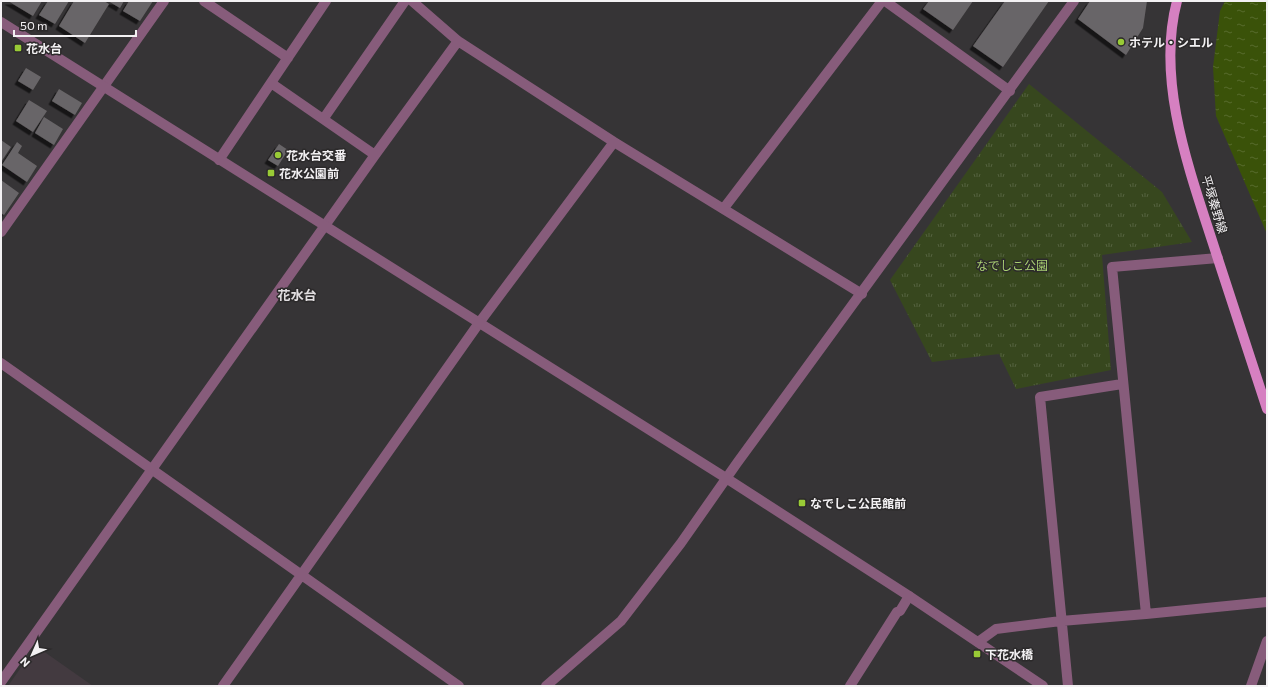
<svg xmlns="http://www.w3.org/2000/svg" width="1268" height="687" font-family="Commissioner,'Noto Sans JP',sans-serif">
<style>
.built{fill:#433a40}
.park{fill:url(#park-tufts)}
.water{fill:url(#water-ripples)}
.building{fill:#686567;filter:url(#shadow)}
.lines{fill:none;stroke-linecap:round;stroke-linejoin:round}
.minor{stroke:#875c7b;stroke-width:10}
.tertiary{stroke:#875c7b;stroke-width:10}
.primary{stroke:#d680c1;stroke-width:10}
.poi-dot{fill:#99cb36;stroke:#2c2a2b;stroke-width:1.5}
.labels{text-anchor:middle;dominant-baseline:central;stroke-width:3;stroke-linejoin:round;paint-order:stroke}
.poi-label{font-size:12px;font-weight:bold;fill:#f3f1f3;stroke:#2c2a2b;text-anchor:start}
.street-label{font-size:12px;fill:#f3f1f3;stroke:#2c2a2b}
.park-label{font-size:12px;fill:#aad072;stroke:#2c2a2b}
.neighbourhood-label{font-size:13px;font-weight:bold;fill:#e1dee0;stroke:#2c2a2b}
</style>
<defs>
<pattern id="park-tufts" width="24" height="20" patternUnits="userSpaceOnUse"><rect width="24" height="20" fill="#37471e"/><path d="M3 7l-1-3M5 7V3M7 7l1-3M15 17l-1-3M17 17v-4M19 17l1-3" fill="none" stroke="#54623f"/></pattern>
<pattern id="water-ripples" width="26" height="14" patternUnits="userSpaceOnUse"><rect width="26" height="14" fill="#3a5209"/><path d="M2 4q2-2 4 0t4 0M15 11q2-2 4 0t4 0" fill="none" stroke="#576b2d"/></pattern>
<filter id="shadow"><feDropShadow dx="-3.5" dy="3.5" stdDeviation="0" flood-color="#0009"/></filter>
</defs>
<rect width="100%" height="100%" fill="#363436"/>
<path class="built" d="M36 646 93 686H8Z"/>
<path class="park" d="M1029 84 1162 192 1192 242 1102 255 1111 370 1016 389 999 354 932 362 890 280Z"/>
<path class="water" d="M1225 1H1267V234L1216 116 1213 67 1220 11Z"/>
<path class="building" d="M8 1H42L33 16Z
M48 1H69L55 24 39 15Z
M74 1H104L109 4 85 43 59 26Z
M108 1H124L120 8Z
M129 1H153L140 21 123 11Z
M929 1H973L953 30 923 9Z
M1005 1H1049L1003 67 973 46Z
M1090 1H1147L1143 28 1126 55 1078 19Z
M26 68 41 77 33 90 18 81Z
M59 89 82 103 75 115 52 101Z
M29 100 47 111 33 132 16 121Z
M44 117 63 129 54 145 35 133Z
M1 140 11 147 1 162Z
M17 142 22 146 18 153 37 166 27 182 2 165Z
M279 144 288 150 278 166 268 160Z
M1 180 19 193 4 215 1 213Z"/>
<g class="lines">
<path class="minor" d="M204 1 288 58
M412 1 458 41 614 142 862 294
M885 1 1010 91
M271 83 375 155
M324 118 405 1
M219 160 326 1
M724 208 882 1
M1 232 164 1
M1 363 459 686
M1146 614 1267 602
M978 642 996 629 1061 621 1146 614 1112 267 1218 258
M1 682 375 155 458 41
M223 686 479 323 614 142
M850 686 897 612 900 611 909 596
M1068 686 1040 397 1122 384
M1251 686 1267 641"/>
<path class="tertiary" d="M1 22 726 478 909 596 1043 686
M546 686 621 621 681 543 737 463 1074 1"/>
<path class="primary" d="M1177 1C1155 84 1192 177 1217 256 1234 307 1250 358 1267 409"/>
</g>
<g class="poi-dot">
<circle cx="1121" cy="42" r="4"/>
<rect x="14" y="44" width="8" height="8" rx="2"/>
<circle cx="278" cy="155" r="4"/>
<rect x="267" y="169" width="8" height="8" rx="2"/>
<rect x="798" y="499" width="8" height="8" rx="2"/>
<rect x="973" y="650" width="8" height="8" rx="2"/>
</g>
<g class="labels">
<g class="poi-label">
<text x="1129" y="42">ホテル・シエル</text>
<text x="26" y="48">花水台</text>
<text x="286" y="155">花水台交番</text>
<text x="279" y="173">花水公園前</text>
<text x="810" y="503">なでしこ公民館前</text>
<text x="985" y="654">下花水橋</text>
</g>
<g class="street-label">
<text transform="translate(1215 204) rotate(73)">平塚秦野線</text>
</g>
<g class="park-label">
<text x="1012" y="265">なでしこ公園</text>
</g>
<g class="neighbourhood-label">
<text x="297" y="295">花水台</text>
</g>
</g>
<rect width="1268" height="687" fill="none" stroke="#f3f1f3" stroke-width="4"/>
<g transform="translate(32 655) rotate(225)" stroke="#2c2a2b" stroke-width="3" paint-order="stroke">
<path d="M0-3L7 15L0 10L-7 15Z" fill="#f3f1f3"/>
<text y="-6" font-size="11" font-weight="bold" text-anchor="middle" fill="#f3f1f3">N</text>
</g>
<path d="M14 30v6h122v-6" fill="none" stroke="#f3f1f3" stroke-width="2"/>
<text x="20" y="30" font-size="12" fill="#f3f1f3" stroke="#2c2a2b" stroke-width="3" paint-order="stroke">50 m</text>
</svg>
